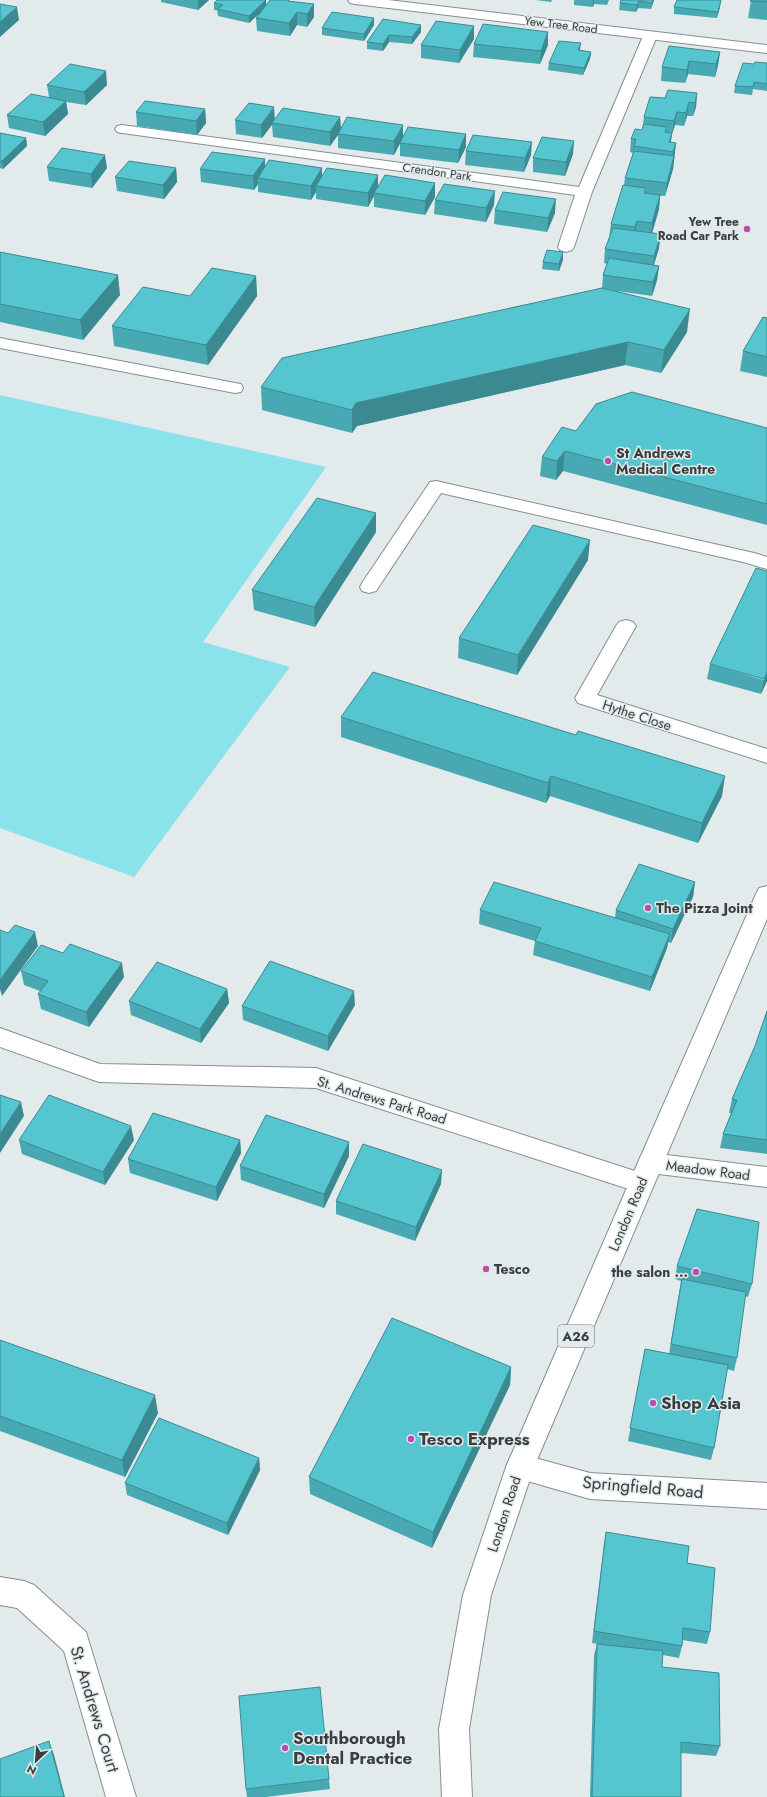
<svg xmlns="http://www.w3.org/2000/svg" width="767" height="1797" font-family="Jost,sans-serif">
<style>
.green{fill:#8ae2ea}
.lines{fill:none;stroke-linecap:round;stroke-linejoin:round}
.lane-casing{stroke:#868e8e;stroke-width:2}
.street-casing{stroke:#868e8e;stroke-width:2}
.secondary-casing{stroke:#868e8e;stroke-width:2}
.highway-casing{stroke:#868e8e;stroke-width:2}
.lane{fill:#fff;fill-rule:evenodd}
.street{fill:#fff;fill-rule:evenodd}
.secondary{fill:#fff;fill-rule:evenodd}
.highway{fill:#fff;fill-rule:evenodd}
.wall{fill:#49a9b2}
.shaded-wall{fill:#3c8a91}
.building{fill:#55c5cf;stroke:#3c8a91}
.poi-dot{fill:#bc4daa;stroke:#e2eaeb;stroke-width:1.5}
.labels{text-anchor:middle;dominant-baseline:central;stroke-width:3;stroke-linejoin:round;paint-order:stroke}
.far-street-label{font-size:12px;fill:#3a3e3e;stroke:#e2eaeb}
.far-poi-label{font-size:12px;font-weight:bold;fill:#3a3e3e;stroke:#e2eaeb;text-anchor:end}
.shield{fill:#e2eaeb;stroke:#6c7272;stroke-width:1}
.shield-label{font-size:13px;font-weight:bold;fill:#3a3e3e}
.poi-label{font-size:14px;font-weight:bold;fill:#3a3e3e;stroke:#e2eaeb;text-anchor:start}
.street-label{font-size:14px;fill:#3a3e3e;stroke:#e2eaeb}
.near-poi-label{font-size:17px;font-weight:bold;fill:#3a3e3e;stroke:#e2eaeb;text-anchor:start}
.near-street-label{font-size:17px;fill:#3a3e3e;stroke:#e2eaeb}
</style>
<rect width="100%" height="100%" fill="#e2eaeb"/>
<path class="green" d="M0 395 326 467 203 642 290 667 134 877 0 828Z"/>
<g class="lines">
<defs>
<path id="lane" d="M0 338 235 383 241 384 243 388 241 392 235 393 0 348Z
M436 481 754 553 767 557V569L743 562 441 493 376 591 369 593 362 591 360 587 362 583 430 482Z"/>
<path id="street" d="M650 32 655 33 657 36 592 192 574 247 572 250 566 252 560 250 558 247 575 195 122 133 117 132 115 129 117 126 122 125 579 187 643 36 645 33Z
M626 620 633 622 636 626 597 695 767 749V763L578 703 575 698 616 626 619 622Z
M0 1028 100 1064 316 1068 641 1173 650 1176 653 1183 650 1190 641 1193 316 1088 99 1082 0 1047Z
M650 1153 767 1167V1187L650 1173 641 1170 638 1163 641 1156Z
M520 1454 590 1473 767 1483V1509L590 1499 510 1476 506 1467 510 1458Z
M0 1577 24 1581 34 1585 86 1632 136 1797H106L64 1651 17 1608 0 1605Z"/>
<path id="secondary" d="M348 0H388L767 45V53L355 4 350 3Z"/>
<path id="highway" d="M767 886V919L534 1467 491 1595 469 1729 472 1797H442L439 1729 463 1595 506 1467 629 1183 756 894 759 888Z"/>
</defs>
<use href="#lane" class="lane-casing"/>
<use href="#street" class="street-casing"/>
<use href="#secondary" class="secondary-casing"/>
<use href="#highway" class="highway-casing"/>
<use href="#lane" class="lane"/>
<use href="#street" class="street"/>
<use href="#secondary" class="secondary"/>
<use href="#highway" class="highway"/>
</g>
<path class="wall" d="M161 0H209L198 10 161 2Z
M266 0V5L291 1 314 17 307 27 297 25 290 36 257 31 256 18 261 12 249 23 218 16 217 10H214V3Z
M536 0H552L551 2Z
M574 0H609L607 5 594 4 593 7 574 5Z
M621 0H654L651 9 638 8 636 12 619 10 620 3Z
M751 0H767V20L748 18Z
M674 7H720L717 18 674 14Z
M374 18V25L364 41 322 35V28Z
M383 19 421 32 412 44 389 42 383 51 367 49V42Z
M474 26V39L459 63 421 58V45Z
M548 32V45L540 64 473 57 474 44Z
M580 50 591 52 590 59 583 75 548 70 549 63Z
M720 52 718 65 715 77 688 74 685 83 661 81 662 67Z
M767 63V91L753 89 752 95 734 93 735 86 754 64Z
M47 85H107L86 105 66 102 68 114 45 136 9 128 7 115 49 97Z
M697 93 696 107 693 116H687L684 126 675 125 672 134 671 142 676 143 673 169 665 196H660L659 209 652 233 659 248 654 265 659 266 657 280 652 296 617 291 687 332 661 373 625 365 357 426 352 433 262 410 261 387 602 288 603 275 607 264 604 263 605 249 609 238 611 224 624 185 625 178 633 153 630 152 631 139 642 130 644 117 665 98Z
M205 109 206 123 197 135 137 126 136 112Z
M340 117 341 129 403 137 466 134V147L458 163 400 156V143L394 155 338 148V135L330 146 273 137 272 124 262 138 236 134 235 120H275Z
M0 133 26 138 27 146 3 169 0 168Z
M466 151 531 155 524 172 465 165Z
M573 154 565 176 533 172V158Z
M47 167 107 168 92 188 49 181Z
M265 167 322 168V175L378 186 435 183V197L425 215 374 207V196L368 207 316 199V192L311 200 258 192V184L254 190 201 182 200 169Z
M176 168 177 182 164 199 117 191 115 177Z
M435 200 494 205 486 222 434 214Z
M495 210 555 213 547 232 494 224Z
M0 252 120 295 83 340 0 322Z
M563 260 559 271 542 269 543 262Z
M256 276 257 296 208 365 114 346 112 326 190 296Z
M767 318V377L740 371 743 351Z
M767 428V525L563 471 556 480 540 476 542 457 576 431Z
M376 532 315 627 254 610 252 590Z
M588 560 517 675 458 658 459 638Z
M710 664 767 681 761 694 707 679Z
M341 717 722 796 698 843 550 796 546 803 341 737Z
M695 882 693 897 671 943 668 942 667 948 650 991 533 955 535 941 479 924 480 910 615 918 616 910Z
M21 971 124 977 89 1027 41 1009 38 994 40 991 24 985Z
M227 989 229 1003 201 1043 131 1015 129 1001Z
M355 1005 328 1051 243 1020 242 1006Z
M767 1011V1154L720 1148 723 1134 731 1113H729L732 1099 755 1046Z
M19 1140H134L105 1185 22 1154Z
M240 1140 241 1153 217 1201 130 1173 128 1159Z
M349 1156 324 1208 241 1180 240 1166Z
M441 1184 415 1241 336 1214V1201Z
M677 1266 752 1284 748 1297 745 1296 737 1358 734 1371 727 1369 714 1448 711 1460 628 1441 645 1349 669 1354 681 1281 675 1279Z
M0 1340 158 1413 125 1477 0 1431Z
M511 1367 510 1385 432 1548 310 1494 309 1477Z
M259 1458 260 1470 228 1535 127 1495 125 1483Z
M606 1532 687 1563 710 1632 707 1644 682 1640V1646L679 1658 663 1655 662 1667 720 1746 716 1756 681 1753V1797H590L594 1655 597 1644H598L592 1643 604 1544Z
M329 1779 330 1789 266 1797H247L246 1789Z"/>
<path class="shaded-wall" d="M198 0H209L198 10Z
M266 0V7L249 23V16Z
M593 0H594V4L593 7Z
M653 0H654L651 9 652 3Z
M721 0 720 7 717 18 718 12Z
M639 1 638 8 636 12 637 5Z
M314 4V17L307 27V14Z
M17 7 19 20 0 37V22Z
M297 12V25L290 36 289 23Z
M374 18V25L364 41V34Z
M421 25V32L412 44V37Z
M474 26V39L459 63 460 50Z
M548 32V45L540 64 541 51Z
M389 35V42L383 51V44Z
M581 43 580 50H578Z
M591 52 590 59 583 75 584 68Z
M720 52 718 65 715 77 716 64Z
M689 61 688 74 685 83 687 70Z
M106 71 107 85 86 105 84 92Z
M697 93 696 107 693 116 695 103Z
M66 101 68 114 45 136 43 122Z
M689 102 687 116 684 126 686 113Z
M274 107 275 121 262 138 261 125Z
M205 109 206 123 197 135 196 121Z
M677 112 675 125 672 134 674 121Z
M340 117 341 130 338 134V135L330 146V132Z
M403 125V138L394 155V141Z
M672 133 670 147 669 142Z
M466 134V147L458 163 459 150Z
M26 138 27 146 3 169 2 161Z
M574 141 573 154 565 176 566 162Z
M532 142 531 155 524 172 525 158Z
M676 143 673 169 665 196 667 183 672 165 673 152Z
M105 155 107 168 92 188 91 174Z
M265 159V173L258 178V184L254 190 253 176Z
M176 168 177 182 164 199 163 185Z
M322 168V181L316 186V192L311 200V186Z
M378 175V189L374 193V196L368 207V193Z
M435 183V197L425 215V201Z
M495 191 494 205 486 222V208Z
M660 195 659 209 651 237 652 223Z
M556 199 555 213 547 232 548 218Z
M637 221 635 235 634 241 635 227Z
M661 234 659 248 652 270 654 256Z
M563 252V260L559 271V264Z
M659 266 657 280 652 296 653 282Z
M118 275 120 295 83 340 80 320Z
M256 276 257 296 208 365 206 345Z
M690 309 687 332 661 373 664 350Z
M628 342 625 365 357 426 352 433V410L356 403Z
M565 451 563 471 556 480 557 461Z
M376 513V532L315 627 314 607Z
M590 540 588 560 517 675 518 655Z
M767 672V681L761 694 764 679Z
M551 776 550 796 546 803 548 783Z
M725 776 722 796 698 843 702 823Z
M695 882 693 897 671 943 673 929Z
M35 932 38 946 2 996 0 989V980Z
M670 934 667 948 650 991 652 977Z
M122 963 124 977 89 1027 86 1012Z
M227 989 229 1003 201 1043 200 1029Z
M354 991 355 1005 328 1051V1036Z
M21 1102 24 1116 0 1153V1134Z
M131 1126 134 1140 105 1185 103 1172Z
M240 1140 241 1153 217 1201 216 1187Z
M349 1142V1156L324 1208V1194Z
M442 1170 441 1184 415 1241 416 1227Z
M511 1367 510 1385 432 1548 433 1532Z
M155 1395 158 1413 125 1477 122 1460Z
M259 1458 260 1470 228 1535 227 1523Z
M49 1741 54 1755 65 1797H64Z"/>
<path class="building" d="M217 0H266L249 16 217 9 223 5 214 3Z
M270 0H289L288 1 314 4 307 14 297 12 289 23 256 18Z
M621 0H653L652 3 639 1 637 5 620 3Z
M677 0H721L718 12 674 7Z
M751 0H767V2L750 1Z
M0 4 17 7 0 22Z
M332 12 374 18 364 34 322 28Z
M383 19 421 25 412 37 389 35 383 44 367 42Z
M436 21 474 26 460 50 421 45Z
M483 24 548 32 541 51 474 44Z
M559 41 581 43 578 50 591 52 584 68 549 63Z
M669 46 720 52 716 64 689 61 687 70 662 67Z
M755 62 767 63V84L754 82 753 87 735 86 743 63 754 64Z
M70 64 106 71 84 92 47 85Z
M668 90 697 93 695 103 689 102 686 113 677 112 674 121 644 117 650 97 665 98Z
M31 94 66 101 43 122 7 115Z
M145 101 205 109 196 121 136 112Z
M249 103 274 107 261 125 235 120Z
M283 108 340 117 330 132 272 123Z
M347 117 403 125 394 141 338 134Z
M644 124 667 127 665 132 672 133 669 142 676 143 673 152 634 146 636 139H631L635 129 642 130Z
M408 127 466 134 459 150 400 143Z
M0 133 26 138 2 161H0Z
M473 135 532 142 525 158 466 151Z
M542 137 574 141 566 162 533 158Z
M62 148 105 155 91 174 47 167Z
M634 151 674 156 667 183 625 178Z
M212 152 265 159 253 176 200 169Z
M269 160 322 168 311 186 258 178Z
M129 161 176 168 163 185 115 177Z
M327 168 378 175 368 193 316 186Z
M385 175 435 183 425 201 374 193Z
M444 184 495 191 486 208 435 200Z
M623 185 646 188 644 193 660 195 652 223 637 221 635 227 611 224Z
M503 192 556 199 548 218 495 210Z
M613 228 661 234 654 256 605 249Z
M547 250 563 252 559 264 543 262Z
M0 252 118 275 80 320 0 304Z
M609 258 659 266 653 282 603 275Z
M212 268 256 276 206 345 112 326 143 287 190 296Z
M602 288 690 309 664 350 628 342 356 403 352 410 261 387 282 358Z
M763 317 767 318V357L743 351Z
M632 392 767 428V504L565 451 557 461 542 457 562 427 576 431 596 404Z
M317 498 376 513 314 607 252 590Z
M533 525 590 540 518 655 459 638Z
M756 568 767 571V672L764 679 710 664Z
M373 672 576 735 578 731 725 776 702 823 551 776 548 783 341 717Z
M639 864 695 882 673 929 616 910Z
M494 882 670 934 652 977 535 941 541 928 480 910Z
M15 925 35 932 0 980V930L8 933Z
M70 944 122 963 86 1012 38 994 48 981 21 971 41 945 63 953Z
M270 961 354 991 328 1036 242 1006Z
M157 962 227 989 200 1029 129 1001Z
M767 1011V1140L723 1134 737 1100 732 1099 755 1046Z
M0 1095 21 1102 0 1134Z
M49 1095 131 1126 103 1172 19 1140Z
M153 1113 240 1140 216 1187 128 1159Z
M266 1115 349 1142 324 1194 240 1166Z
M363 1144 442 1170 416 1227 336 1201Z
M697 1209 759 1222 752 1284 677 1266Z
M682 1279 746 1292 737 1358 671 1344Z
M392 1318 511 1367 433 1532 309 1477Z
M0 1340 155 1395 122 1460 0 1416Z
M645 1349 728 1365 714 1448 630 1428Z
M159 1418 259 1458 227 1523 125 1483Z
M606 1532 689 1546 687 1563 715 1568 710 1632 683 1628 682 1646 594 1631Z
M597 1644 663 1651 662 1667 719 1673 720 1746 681 1742V1797H592Z
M320 1687 329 1779 246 1789 239 1696Z
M49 1741 64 1797H0V1759Z"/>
<g class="poi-dot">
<circle cx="747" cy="229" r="4"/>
<circle cx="608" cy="461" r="4"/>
<circle cx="648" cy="908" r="4"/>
<circle cx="486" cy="1269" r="4"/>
<circle cx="696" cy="1272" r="4"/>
<circle cx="653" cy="1403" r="4"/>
<circle cx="411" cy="1439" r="4"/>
<circle cx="285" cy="1748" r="4"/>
</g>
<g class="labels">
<g class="far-street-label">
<text transform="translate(561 25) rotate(7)">Yew Tree Road</text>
<text transform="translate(437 172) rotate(8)">Crendon Park</text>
</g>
<g class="far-poi-label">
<text x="739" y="222">Yew Tree<tspan x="739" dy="14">Road Car Park</tspan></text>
</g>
<rect class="shield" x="558" y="1325" width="36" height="22" rx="3"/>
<g class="shield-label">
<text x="576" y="1336">A26</text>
</g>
<g class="poi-label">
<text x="616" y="453">St Andrews<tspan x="616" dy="16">Medical Centre</tspan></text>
<text x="656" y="908">The Pizza Joint</text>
<text x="494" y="1269">Tesco</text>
<text x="688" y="1272" text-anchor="end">the salon ...</text>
</g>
<g class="street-label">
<text transform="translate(637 715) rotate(18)">Hythe Close</text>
<text transform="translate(382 1100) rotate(17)">St. Andrews Park Road</text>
<text transform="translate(708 1170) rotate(7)">Meadow Road</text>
<text transform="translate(628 1214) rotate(-67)">London Road</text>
<text transform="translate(504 1514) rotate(-72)">London Road</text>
</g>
<g class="near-poi-label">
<text x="661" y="1403">Shop Asia</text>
<text x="419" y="1439">Tesco Express</text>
<text x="293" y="1738">Southborough<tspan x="293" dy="20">Dental Practice</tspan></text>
</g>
<g class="near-street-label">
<text transform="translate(643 1487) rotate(5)">Springfield Road</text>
<text transform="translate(95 1709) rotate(73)">St. Andrews Court</text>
</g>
</g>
<g transform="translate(36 1761) rotate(206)" stroke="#e2eaeb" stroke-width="3" paint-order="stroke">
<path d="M0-3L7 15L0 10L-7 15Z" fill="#3a3e3e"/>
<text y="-6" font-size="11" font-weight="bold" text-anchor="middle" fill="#3a3e3e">N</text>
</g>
</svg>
